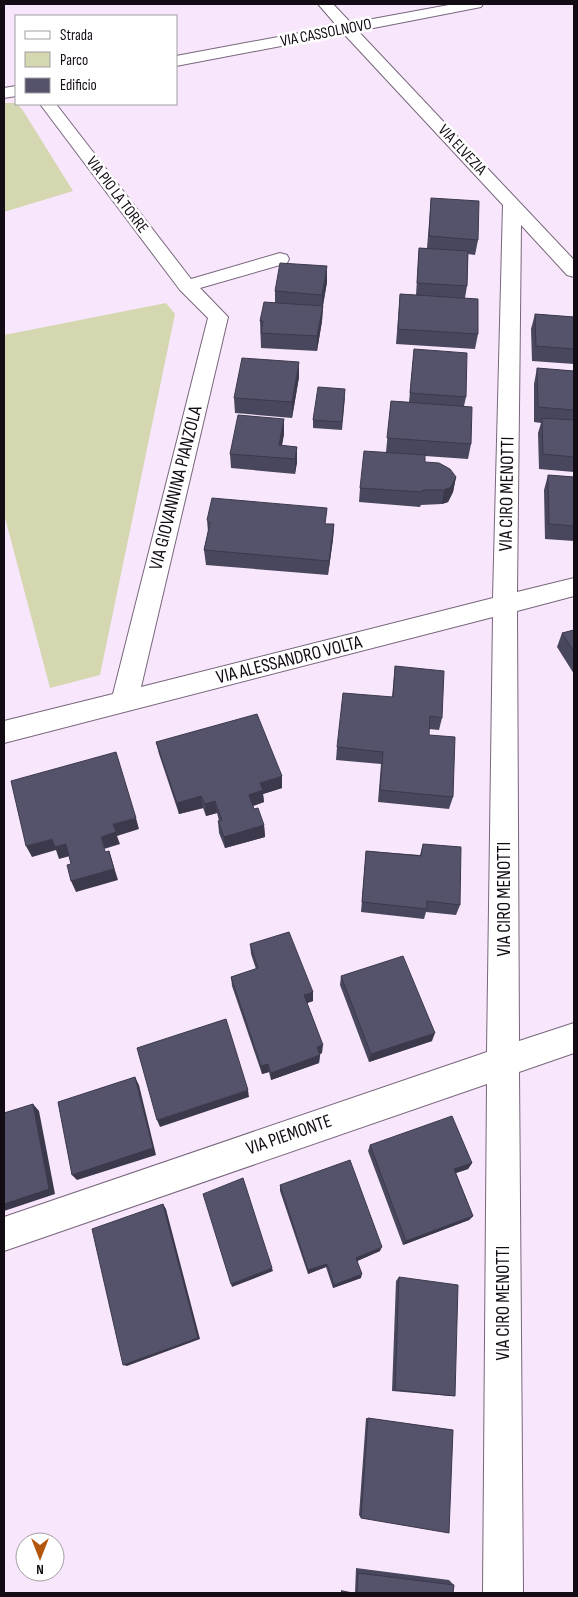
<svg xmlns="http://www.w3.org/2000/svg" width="578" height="1597" font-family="'Sofia Sans Condensed',sans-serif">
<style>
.green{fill:#d4d7b0}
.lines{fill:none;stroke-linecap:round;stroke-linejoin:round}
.street-casing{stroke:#78667c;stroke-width:2}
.street{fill:#fff;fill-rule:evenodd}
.wall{fill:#49475d}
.shaded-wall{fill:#3c394c}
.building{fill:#55526c;stroke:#3c394c}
.labels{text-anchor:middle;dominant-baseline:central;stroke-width:5;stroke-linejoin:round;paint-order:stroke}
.far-street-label{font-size:16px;fill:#130c15;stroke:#fff}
.street-label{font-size:19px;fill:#130c15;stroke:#fff}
</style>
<rect width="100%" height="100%" fill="#f8e7fc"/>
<path class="green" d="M16 103 22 109 73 191 4 212V103Z
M166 303 175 314 100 675 50 688 4 514V335Z"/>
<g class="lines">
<defs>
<path id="street" d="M318 4H333L351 23 454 4H483L481 7 476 8 358 31 574 260V277L567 275 521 225 517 592 574 578V596L517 611 519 1041 574 1023V1053L519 1072 523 1593H483L487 1084 4 1251V1217L487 1052 493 617 4 743V721L113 694 208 318 180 290 40 104H56L191 279 280 253 287 255 289 259 287 263 200 288 228 317 141 687 493 598 503 205 344 34 176 66V56L337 26Z
M16 86V96L4 98V88Z"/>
</defs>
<use href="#street" class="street-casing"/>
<use href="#street" class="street"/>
</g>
<path class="wall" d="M431 198 478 240 475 255 468 254 467 286 465 298 478 334 475 349 396 344 400 294 416 295 419 248H427Z
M327 282 323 306 322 321 317 351 261 348 260 321 275 303V291Z
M535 314 574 317V364L532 361 531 329Z
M414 349 466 397 464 406 471 444 468 459 425 456V462L456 477 453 492 448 502 442 504 421 505 420 507 359 502 360 488 386 452 391 401 409 402Z
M537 368 574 371V472L539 469 538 433 541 423 534 422V384Z
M299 377 292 418 235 413 234 398Z
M345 397 342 430 313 428V420Z
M284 419V434L282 446 297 447V462L295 474 231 468 230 454Z
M548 475 574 477V541L545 539 544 490Z
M207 520 334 524 333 539 328 575 206 565 204 550 208 532Z
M574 630V674L557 647 562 633Z
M395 666 442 718 439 730 429 729V735L453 797 449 809 378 802 381 764 336 760 337 747 392 697Z
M156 742 282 788 263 794 264 802 253 806 254 809 264 825 265 837 225 848 219 833 218 821H219L217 813 206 816 203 808 179 814 159 754Z
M423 844 460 905 456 915 426 912 424 919 361 912 366 851 420 855Z
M250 944 313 1001 307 1003 322 1053 320 1054 319 1063 271 1080 269 1072 262 1074 232 986 231 977 256 969 251 954Z
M341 976 432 1041 369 1062 340 985Z
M370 1145 472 1163 468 1169 456 1173 473 1216 469 1220 403 1245 368 1151Z
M280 1185 380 1251 357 1261 361 1278 333 1288 326 1267 308 1274 280 1191Z
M399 1277 455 1396H451L392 1391 396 1281Z
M366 1418 453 1430 361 1518 359 1515Z
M356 1568 449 1580 454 1585 453 1593H341V1590L355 1593Z"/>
<path class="shaded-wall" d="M327 266V282L322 310V295Z
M323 306 322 321 317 351V336Z
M299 362V377L292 418V402Z
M284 419V434L279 458V445Z
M297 447V462L295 474V459Z
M456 477 453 492 448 502 442 504 444 490Z
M334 524 333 539 328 575 329 561Z
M282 776V788L263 794 264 802 250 807 249 795 260 783Z
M201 796 203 808 179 814 177 803Z
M215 801 217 813 206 816 205 804Z
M136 818 139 829 117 836 120 844 104 849 109 864 101 837 113 824Z
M264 825 265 837 225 848 224 837Z
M52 839 66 844 70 856 59 859 56 850 32 857 26 846Z
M109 851 118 880 76 892 71 881Z
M313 992V1001L304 1004V995Z
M435 1033 432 1041 369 1062 371 1054Z
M323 1045 322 1053 316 1055 317 1047Z
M320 1055 319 1063 271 1080V1073Z
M268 1064 269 1072 262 1074 261 1066Z
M135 1077 139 1085 156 1155 77 1180 72 1175Z
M248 1090 249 1097 160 1127 157 1120Z
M33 1104 39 1111 55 1194 4 1211V1204Z
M472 1163 468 1169 450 1175 454 1169Z
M163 1204 166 1209 200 1339 127 1366 123 1365Z
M473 1216 469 1220 403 1245 406 1241Z
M382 1247 380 1251 355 1262 356 1258Z
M327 1264 326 1267 308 1274V1270Z
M272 1268 273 1271 232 1287 231 1284Z
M362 1274 361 1278 333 1288 334 1285Z"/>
<path class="building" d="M431 198 479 201 478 240 429 236Z
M419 248 468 251 467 286 417 283Z
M280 263 327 266 322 295 275 291Z
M400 294 478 299V334L398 329Z
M264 302 323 306 317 336 261 333 263 321H260Z
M535 314 574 317V349L536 346Z
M414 349 467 353 466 397 410 393Z
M242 358 299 362 292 402 234 398Z
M537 368 574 371V410L538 407Z
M318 387 345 389 342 422 313 420Z
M391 401 472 407 471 444 387 438Z
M238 415 284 419 279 445 297 447 295 459 230 454Z
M542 418 574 420V457L543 454Z
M364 451 425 455V462L439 463 450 469 456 477 451 487 444 490H423L422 492 360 488Z
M548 475 574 477V526L549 524Z
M212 498 327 508 325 524H334L329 561 204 550 210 523 207 520Z
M574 630V652L562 633Z
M395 666 444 671 442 718 430 716 429 735 455 737 453 797 380 790 383 752 337 747 343 693 393 697Z
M257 714 282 776 260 783 263 790 249 795 254 809 258 808 264 825 224 837 218 821 222 820 215 801 205 804 201 796 177 803 156 742Z
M116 752 136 818 113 824 116 832 101 837 105 852 109 851 114 869 71 881 67 865 71 864 66 844 55 847 52 839 26 846 11 781Z
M423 844 461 847 460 905 427 901V909L362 902 366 851 421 856Z
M289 932 313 992 304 995 323 1045 317 1047 320 1055 271 1073 268 1064 261 1066 231 977 258 968 250 944Z
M403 956 435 1033 371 1054 341 976Z
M226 1019 248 1090 157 1120 137 1048Z
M135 1077 153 1148 72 1175 58 1102Z
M33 1104 49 1189 4 1204V1113Z
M452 1116 472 1163 454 1169 473 1216 406 1241 370 1145Z
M350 1160 382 1247 356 1258 362 1274 334 1285 327 1264 308 1270 280 1185Z
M243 1178 272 1268 231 1284 203 1194Z
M163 1204 198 1338 123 1365 92 1229Z
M399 1277 458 1285 455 1396 395 1390Z
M368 1418 453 1430 449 1533 361 1518Z
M358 1573 454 1585 453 1593H357Z"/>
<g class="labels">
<g class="far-street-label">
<text transform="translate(326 33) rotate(-11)">VIA CASSOLNOVO</text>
<text transform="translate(462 150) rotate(47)">VIA ELVEZIA</text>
<text transform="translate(117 195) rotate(53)">VIA PIO LA TORRE</text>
</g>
<g class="street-label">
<text transform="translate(176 488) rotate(-76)">VIA GIOVANNINA PIANZOLA</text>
<text transform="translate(507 494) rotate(-89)">VIA CIRO MENOTTI</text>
<text transform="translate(289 660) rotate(-14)">VIA ALESSANDRO VOLTA</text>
<text transform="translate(504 899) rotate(-90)">VIA CIRO MENOTTI</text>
<text transform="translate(289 1135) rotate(-19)">VIA PIEMONTE</text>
<text transform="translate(503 1303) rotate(-90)">VIA CIRO MENOTTI</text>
</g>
</g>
<rect width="578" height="1597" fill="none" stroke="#130c15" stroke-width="10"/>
<rect x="15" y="15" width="162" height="90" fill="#ffffff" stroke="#a19ea1"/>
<rect x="25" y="31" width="25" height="8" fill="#ffffff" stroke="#a19ea1"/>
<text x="60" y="40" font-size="15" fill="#130c15">Strada</text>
<rect x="25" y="52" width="25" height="15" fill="#d4d7b0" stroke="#a19ea1"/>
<text x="60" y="65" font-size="15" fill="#130c15">Parco</text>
<rect x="25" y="78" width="25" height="15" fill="#55526c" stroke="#a19ea1"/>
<text x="60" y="90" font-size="15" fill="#130c15">Edificio</text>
<g transform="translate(40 1557) rotate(180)"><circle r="24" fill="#ffffff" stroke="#a19ea1"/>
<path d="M0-4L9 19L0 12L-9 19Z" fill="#b4550c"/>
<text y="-8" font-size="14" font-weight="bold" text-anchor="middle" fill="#130c15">N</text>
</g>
</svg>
